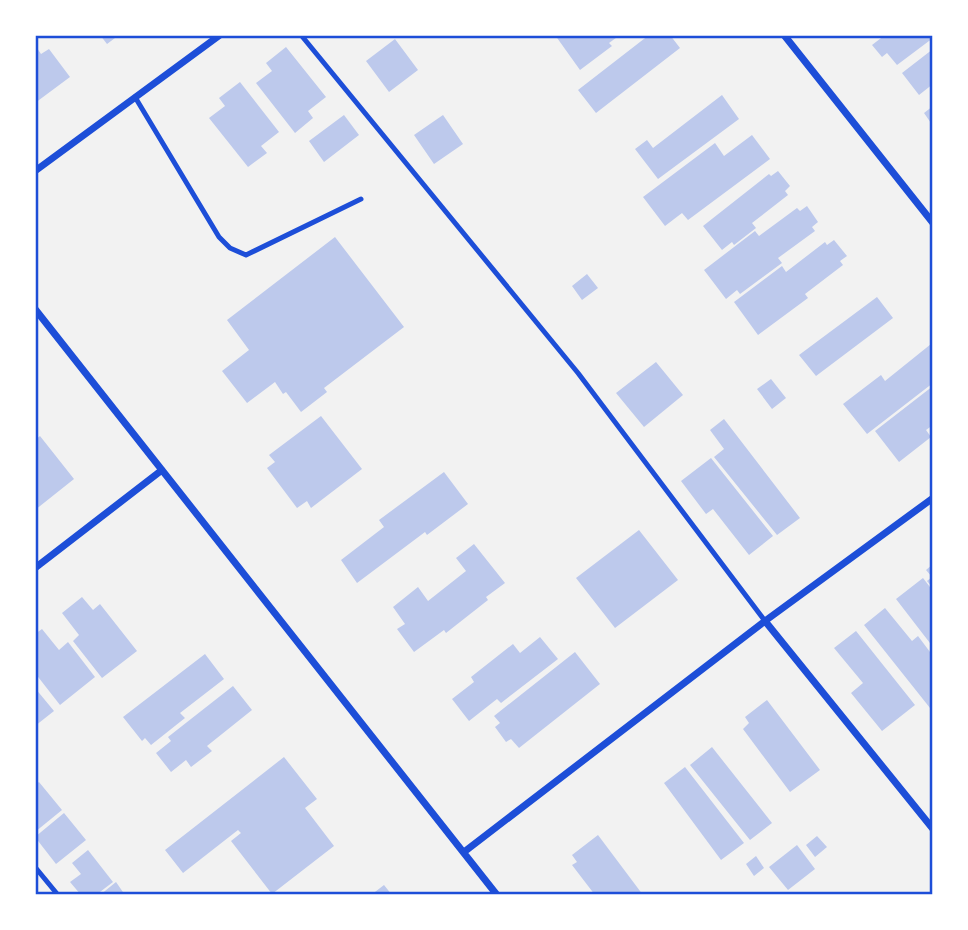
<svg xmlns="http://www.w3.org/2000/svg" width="968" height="930" font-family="Helvetica,sans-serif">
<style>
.building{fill:#bdc9ec}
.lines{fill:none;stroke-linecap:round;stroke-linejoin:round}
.service{stroke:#1d4ed8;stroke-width:5}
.minor{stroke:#1d4ed8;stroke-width:7}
.neatline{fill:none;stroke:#1d4ed8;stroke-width:2.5}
</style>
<rect width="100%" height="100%" fill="#f2f2f2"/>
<path class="building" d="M100 35H119L107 44Z
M555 35H620L609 43 612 46 580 70Z
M649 35H670L680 48 596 113 578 90Z
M885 35H933V38L897 65 887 53 882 57 872 45Z
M395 39 418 70 389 92 366 61Z
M35 45 41 54 49 49 70 77 35 103Z
M286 47 326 97 308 111 313 118 295 133 256 83 272 71 266 63Z
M933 49V84L919 95 902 73Z
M240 82 279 132 261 146 267 153 248 167 209 118 225 106 219 98Z
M722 95 739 119 658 179 635 149 647 140 653 148Z
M933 106V126L924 113Z
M344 115 359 135 324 162 309 141Z
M443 115 463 144 434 164 414 135Z
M752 135 770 159 688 220 682 213 665 226 643 197 715 143 724 156Z
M778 171 790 186 785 191 788 195 752 223 756 228 734 245 732 242 722 250 703 226 769 174 771 176Z
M807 206 818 222 812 227 815 231 778 258 782 263 740 294 737 290 726 299 704 270 755 231 759 236 797 208 800 211Z
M335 237 404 327 324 388 327 392 301 412 286 392 283 394 275 382 247 403 222 371 249 350 227 320Z
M834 240 847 256 840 261 843 265 805 294 808 298 758 335 734 302 782 266 786 272 825 242 827 245Z
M587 274 598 288 582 300 572 286Z
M877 297 893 318 816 376 799 355Z
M931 344 933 383 867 434 843 404 881 375 885 381Z
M656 362 683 395 644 427 616 393Z
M771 379 786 398 772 409 757 389Z
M933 386V425L926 430 931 437 899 462 875 431Z
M321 416 362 469 311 508 307 501 297 508 267 468 275 462 269 455Z
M724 419 800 518 777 535 714 457 724 449 710 430Z
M40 436 74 479 35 510V440Z
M711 458 773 536 749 555 713 509 706 514 681 481Z
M444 472 468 504 427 535 425 532 357 583 341 560 384 527 379 520Z
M639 530 678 580 615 628 576 578Z
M474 544 505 583 486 597 488 600 446 633 444 630 414 652 397 629 405 624 393 607 418 587 428 601 466 571 456 558Z
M933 564V588L927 581 932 577 926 570Z
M923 578 933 591V647L896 599Z
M82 597 93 610 100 604 137 651 102 678 73 641 79 635 62 613Z
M885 608 912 641 918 636 933 656V705L930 708 864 625Z
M42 629 59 650 68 642 95 677 60 705 35 673 37 667 35 664V634Z
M856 631 915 705 882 731 851 693 863 683 834 648Z
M540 637 558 659 501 703 497 699 469 721 452 699 474 682 471 677 513 644 520 653Z
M575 652 600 684 519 748 511 739 506 742 495 727 500 723 494 716Z
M205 654 224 679 180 713 185 718 151 745 145 738 142 741 123 717Z
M233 686 252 710 207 746 212 751 191 767 186 760 171 772 156 753 171 741 168 737Z
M35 688 54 711 35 726Z
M767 700 820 770 790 792 743 729 749 723 745 717Z
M712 747 772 823 750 840 690 765Z
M284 757 317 799 305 808 334 846 272 894 231 841 241 833 238 830 183 873 165 850Z
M685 767 744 843 721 860 664 783Z
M39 782 62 810 35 832V785Z
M64 813 86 840 56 864 35 837Z
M598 835 643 895H595L572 865 577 862 572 855Z
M817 836 827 847 815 857 806 845Z
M797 845 815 869 788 890 769 867Z
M88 850 113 882 96 895H81L70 882 81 874 72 863Z
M756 856 764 868 754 876 746 864Z
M116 882 125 895H100Z
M384 885 392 895H371Z"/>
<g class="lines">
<path class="service" d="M301 35 578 373 765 621
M135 97 219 237 230 248 246 255 361 199
M35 867 58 895"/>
<path class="minor" d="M784 35 933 223
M35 171 220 35
M35 309 497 895
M35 568 162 470
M765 621 933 829
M464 852 765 621 933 498"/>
</g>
<rect width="968" height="930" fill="none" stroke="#ffffff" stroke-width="74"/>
<rect x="37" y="37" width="894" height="856" class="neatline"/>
</svg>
